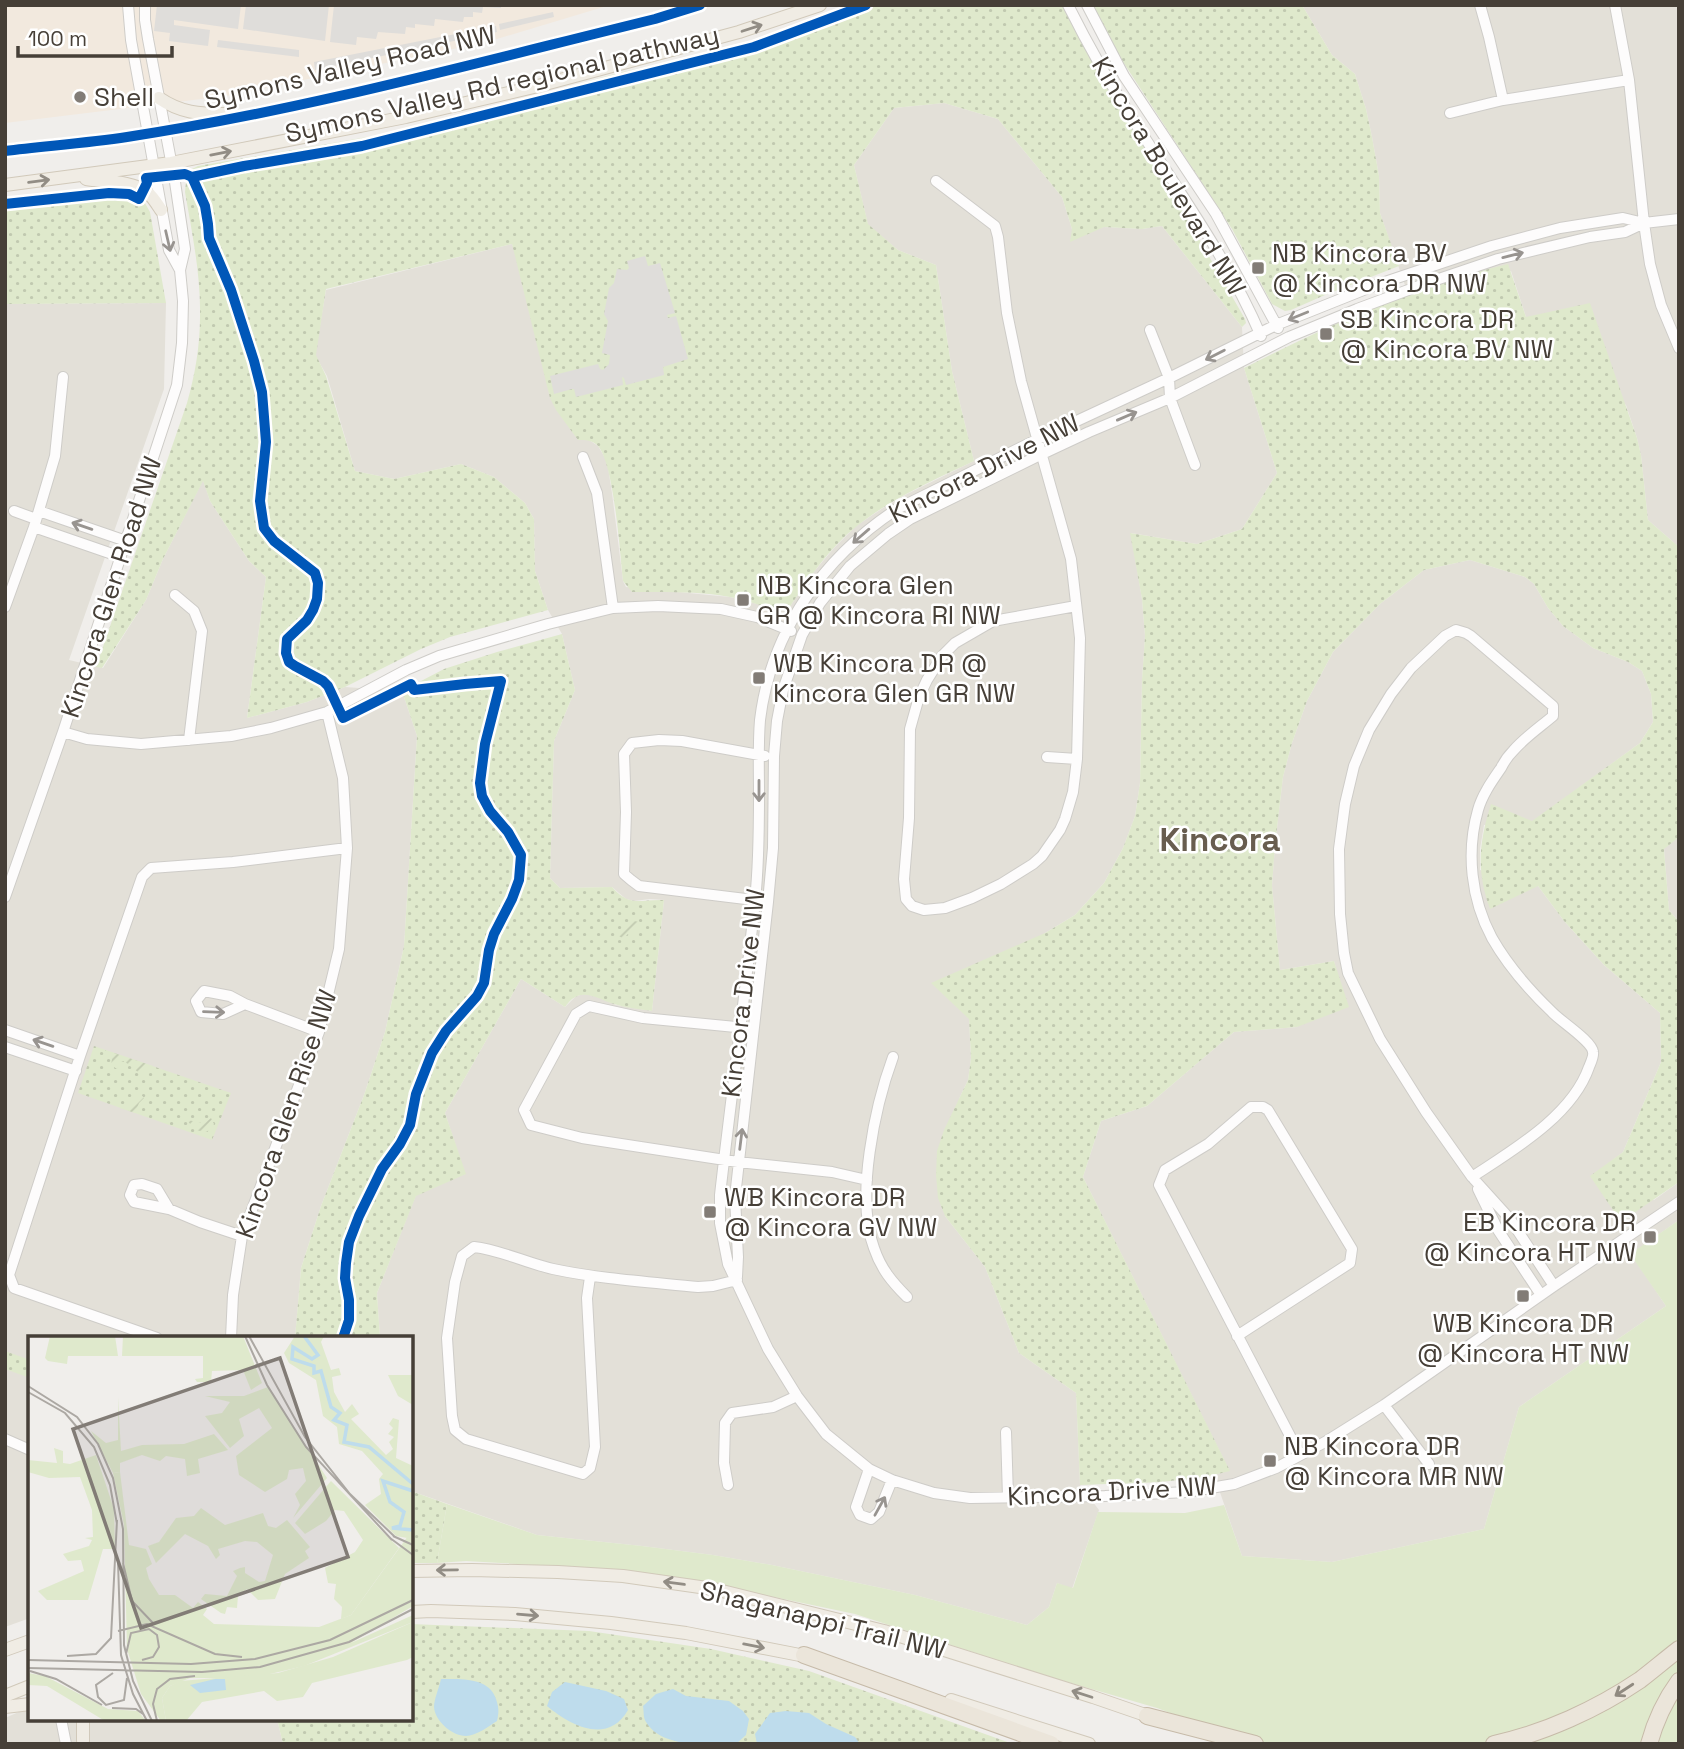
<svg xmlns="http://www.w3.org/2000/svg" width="1684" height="1749" font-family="'Space Grotesk',sans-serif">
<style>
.residential{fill:#e3e0d8}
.commercial{fill:#f2e9de}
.grass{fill:#dfe9cc}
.park{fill:url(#park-dots)}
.garden{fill:url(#garden-furrows)}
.parking{fill:#dfddda}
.water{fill:#bedcec}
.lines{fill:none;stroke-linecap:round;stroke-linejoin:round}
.minor-casing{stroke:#ceccc8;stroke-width:12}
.major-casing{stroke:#d1c9ba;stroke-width:14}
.highway-casing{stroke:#c6baa8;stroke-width:18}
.minor{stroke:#fdfcfc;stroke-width:10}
.major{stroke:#f0ece4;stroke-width:12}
.highway{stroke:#ebe5da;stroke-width:16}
.cycleway-casing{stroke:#fff;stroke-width:15}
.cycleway{stroke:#0057b8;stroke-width:10}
.oneway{stroke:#928d85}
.oneway2{stroke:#989490}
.oneway3{stroke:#908a80}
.poi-dot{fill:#827c76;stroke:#fff;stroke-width:2.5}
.labels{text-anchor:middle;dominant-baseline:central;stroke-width:5;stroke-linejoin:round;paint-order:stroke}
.street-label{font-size:26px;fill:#463f37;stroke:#fff}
.poi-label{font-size:26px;fill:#463f37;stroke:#fff;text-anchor:start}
.district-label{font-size:33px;font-weight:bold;fill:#685d4f;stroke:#fff}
.inset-river{fill:none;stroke:#bedcec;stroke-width:3.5}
.inset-road{fill:none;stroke:#aca8a3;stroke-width:2}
.view{fill:#827c76;fill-opacity:0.15;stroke:#827c76;stroke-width:3.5}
.inset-edge{fill:none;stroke:#463f37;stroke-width:3.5}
</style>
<defs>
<pattern id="park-dots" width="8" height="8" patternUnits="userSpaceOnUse" patternTransform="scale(1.75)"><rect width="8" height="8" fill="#dfe9cc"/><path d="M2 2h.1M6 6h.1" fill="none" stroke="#c1c9b0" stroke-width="1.8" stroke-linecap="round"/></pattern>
<pattern id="garden-furrows" width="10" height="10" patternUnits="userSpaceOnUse" patternTransform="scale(1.75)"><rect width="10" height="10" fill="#dfe9cc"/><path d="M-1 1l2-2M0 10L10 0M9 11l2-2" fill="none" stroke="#c1c9b0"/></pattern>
</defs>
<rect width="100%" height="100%" fill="#f0eeeb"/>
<path class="residential" d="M1302 5H1679V547L1648 520 1641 455 1637 438 1626 405 1526 317 1511 271 1408 294 1380 213 1379 176 1372 137 1366 109 1355 74 1332 55Z
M944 103 998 119 1062 197 1072 229 1104 227 1142 229 1162 226 1242 327 1244 368 1277 473 1242 529 1197 544 1131 533 1142 599 1145 636 1142 679 1140 783 1135 816 1123 848 1104 883 1075 915 1045 933 969 1019 971 1058 968 1080 959 1099 945 1216 985 1267 1019 1353 1076 1393 1080 1485 1099 1510 1072 1589 1057 1583 1049 1607 1027 1625 915 1595 772 1565 713 1555 642 1546 537 1535 411 1491V1338H380L377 1293 416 1195 465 1174 445 1113 521 979 565 1007 576 996 585 994 593 995 616 1005 652 1011 664 900 650 899 634 901 626 899 612 887 560 888 550 878 554 741 575 690 562 634 548 610 535 571 534 519 525 503 494 477 461 464 394 479 355 471 327 376 315 355 326 290 512 244 589 440 598 446 607 461 612 493 623 581 626 587 730 597 780 610 789 608 812 574 834 548 856 526 883 508 907 494 974 461 952 371 936 265 898 250 868 225 854 165 894 108Z
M166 303 164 389 69 660 103 668 146 600 163 559 203 480 210 501 249 561 266 577 247 718 307 702 345 687 402 691 417 736 404 946 385 1032 364 1095 321 1206 301 1268 295 1338H30V1618L5 1627V304Z
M1470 560 1525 577 1534 584 1548 608 1563 626 1593 648 1628 662 1642 671 1651 694 1653 722 1640 743 1532 822 1484 825 1480 849V870L1538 886 1564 921 1604 965 1660 1013 1661 1062 1623 1152 1591 1177 1654 1200 1679 1182V1220L1631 1254 1666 1306 1519 1407 1484 1529 1332 1562 1242 1556 1214 1475 1229 1470 1083 1177 1101 1121 1147 1106 1234 1032 1297 1027 1339 980 1334 961 1280 970 1272 886 1275 845 1283 777 1292 743 1307 701 1333 652 1380 604 1424 570Z
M1679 837V922L1669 910 1664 848Z
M30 1707V1719H277L283 1744H5V1718Z"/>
<path class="commercial" d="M5 5H610L487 42 226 96 5 123Z"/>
<path class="grass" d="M1679 1220V1744H1252L1157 1708 1040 1674 855 1614 760 1594 675 1579 601 1569 466 1561 437 1563 447 1504 537 1535 642 1546 713 1555 772 1565 915 1595 1027 1625 1049 1607 1057 1583 1073 1588 1098 1512 1185 1513 1224 1505 1242 1556 1332 1562 1484 1529 1519 1407 1666 1306 1630 1254Z"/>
<path class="park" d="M849 5H1062L1117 106 1161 173 1245 319 1246 323 1242 327 1162 226 1142 229 1104 227 1070 242 1072 229 1062 197 998 119 944 103 894 108 854 165 868 224 898 250 936 265 952 371 974 461C934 480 892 498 857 526 829 548 809 578 789 608 770 612 750 600 730 597 698 591 665 592 632 592L623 581C620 553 614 464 598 446 592 440 586 440 578 440L556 410 550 398 512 244 326 289 316 355 326 376 355 471 394 479 461 464 494 477 525 503 534 519 535 571 548 610 450 637 421 649 345 687 307 702 247 718 266 577 249 561 210 501 203 481 163 559 146 600 102 668 96 667 187 403C195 375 200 346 200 317 201 275 192 233 185 192L186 182 192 169 198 166 420 128 618 73 687 58 754 40Z
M1091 5H1302L1332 55 1355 74 1366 109 1372 137 1379 176 1380 213 1399 266 1325 295 1291 310 1285 311 1272 304 1232 229 1112 45Z
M114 190 131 192 142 198 150 212 166 303 5 304V200Z
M1508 264 1526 317 1590 303 1637 438 1641 455 1648 520 1679 547V837L1664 849 1669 910 1679 922V1182L1621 1222 1590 1176 1623 1152 1661 1062 1660 1013 1604 965 1564 921 1538 886 1490 909C1476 871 1479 842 1491 804L1532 821 1640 743 1653 722 1651 694 1642 671 1628 662 1593 648 1563 626 1548 608 1534 584 1525 577 1470 560 1424 570 1380 604 1333 652 1307 701 1292 743 1283 777 1275 845 1272 886 1280 970 1334 961 1349 1007 1297 1027 1234 1032 1147 1106 1101 1121 1083 1177 1230 1471C1181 1484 1130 1483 1080 1485L1076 1393 1019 1353 985 1267 945 1216 938 1198 936 1175 937 1151 944 1130 968 1080 971 1058 969 1019 931 983 1045 933 1075 915 1104 883 1123 848 1135 816 1140 783 1142 679 1145 636 1142 599 1130 533 1197 544 1242 529 1277 473 1244 368C1331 324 1413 287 1508 264Z
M562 634 575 690 554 741 550 878 560 888 612 887C631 908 639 899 664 900L652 1011C640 1009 626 1008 614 1004 595 998 580 985 565 1007L521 979 445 1113 466 1174 416 1196 377 1293 380 1338H295L301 1268 321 1206 364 1095 385 1032 404 946 417 736 402 691 444 669 497 652Z
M94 1046 231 1093 212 1140 78 1093Z
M5 1351 30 1360V1378L5 1369Z
M411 1491 447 1504 437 1563H411Z
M411 1624 589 1631 711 1649 809 1671 1013 1744H283L277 1719H411Z"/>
<path class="garden" d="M634 921 640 922 641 931C633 929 628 932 624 939L617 935C621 927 625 924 634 921Z
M105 1050 153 1066 147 1075 143 1076 124 1061 121 1062 117 1069 111 1065 112 1059Z
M138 1091 144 1098 139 1103 135 1113 120 1108 135 1099Z
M211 1118 214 1124 212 1128 206 1132 195 1130 187 1120 204 1123Z"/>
<path class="parking" d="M157 5H241L238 29 174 20V25L210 30 208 46 169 41 170 33 154 31Z
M246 5H329L325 41 243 29Z
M334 5H501V8L483 7 482 13 473 12V17H464L463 22 435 19 434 26 415 24V28L406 27 405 34 378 32 376 39 357 37 356 45 330 42Z
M553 12 554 17 500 30 499 24Z
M496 26 497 32 315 70 314 62Z
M218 40 299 50V57L217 47Z
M645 256 648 266 660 263 675 313 667 315 668 318 676 316 688 359 663 367 664 375 626 385 624 378 622 377 623 385 576 397 574 389H572L554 394 550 376 598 364 600 369 603 370 609 364 610 355 602 353 608 321 604 314 609 288 614 283 617 269 627 270 629 268 627 261Z"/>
<path class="water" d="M441 1679C461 1679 489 1677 496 1699 499 1708 499 1712 497 1721 489 1726 476 1736 466 1736 452 1736 435 1721 434 1707 434 1699 439 1688 441 1679Z
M565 1682 606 1691 624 1699 628 1710C608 1745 571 1726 547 1706L552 1692Z
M673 1689 686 1696 729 1701 743 1711 749 1719 746 1735 736 1744C709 1744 662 1749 646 1722 643 1718 644 1711 643 1706L656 1694Z
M786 1711 809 1713 826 1724 855 1737 860 1744H757L755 1734 770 1713Z"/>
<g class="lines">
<defs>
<path id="minor" d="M128 5 131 40 169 250 180 270
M1068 5C1088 45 1110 84 1134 121 1179 192 1228 259 1261 336
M1087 5 1124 76 1216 214 1278 328
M1480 5 1489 37 1503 100
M1615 5 1629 80 1644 223 1650 264 1661 305 1679 348
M1450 113 1503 100 1629 80
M936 181 995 226 998 237 1007 313 1021 381 1071 559 1080 638 1077 759 1073 792 1065 819 1060 830 1042 856 1033 864 1001 884 972 898 945 908 924 910 912 906 906 899 904 879 909 818 910 729 919 697 927 680 942 656 955 643 993 621 1076 606
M1644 223 1623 218 1560 228 1492 246 1376 285 1276 325 1169 378 1038 439 897 509C824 557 771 630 760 720 758 744 759 769 759 794 759 829 759 864 755 900 745 998 731 1097 720 1195V1223L728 1264 768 1349 797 1396 826 1434 869 1469 892 1480 934 1493 970 1498 1105 1496 1187 1492 1234 1484 1276 1468 1325 1442 1384 1405 1554 1286 1679 1202
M1150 330 1169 378 1170 398 1195 465
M583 457 597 493 613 608
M14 511 36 519
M39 511 126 541
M34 527 121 557
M175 595 194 611 202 631 189 740
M5 607 34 527 55 456 63 377
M63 732 87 739 141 744 231 736 271 728 327 712 406 670 439 656 548 624 613 608 658 606 721 609 757 617 791 631
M1047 757 1077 759
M5 897 63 732 177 385 182 343 183 301 180 270 185 249 175 182 148 39 145 20V5
M762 901 639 886 631 880 624 874 626 812 624 754 632 743 659 740 682 741 765 756
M245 1004 223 1014 201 1012 196 1001 204 991 230 996 245 1004 319 1032
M746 1028 643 1018 589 1006 576 1014 524 1110 531 1125 582 1138 738 1162 832 1172 867 1180
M5 1030 80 1056
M5 1047 76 1071
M893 1057C875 1106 855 1198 874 1248 881 1269 892 1282 907 1297
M1472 1177C1513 1150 1572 1116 1589 1067 1591 1062 1594 1056 1593 1052 1592 1041 1560 1021 1552 1012 1529 990 1508 966 1492 938 1471 899 1466 852 1478 810 1482 795 1492 781 1501 768 1504 762 1508 756 1513 751 1524 738 1540 727 1553 716V706L1471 636 1466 633 1456 630 1445 636 1411 668 1391 694 1369 730 1354 766 1345 804 1339 849 1340 914 1344 953 1348 973 1380 1039 1426 1112 1472 1177 1510 1219 1554 1286
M1478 1189 1498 1230 1541 1295
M169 1209 157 1189 142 1184 134 1185 130 1195 134 1202 169 1209 200 1222 242 1236
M590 1277 587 1298 595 1447 590 1468 583 1474 466 1439 455 1430 452 1416 447 1338 455 1282 462 1256 474 1247C501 1250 526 1263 553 1269 600 1279 649 1282 698 1287L713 1286 737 1280
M737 1277 738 1257 735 1197 768 902 773 848 774 756 777 721 783 690 802 635 820 603 850 566 888 534 910 519 1042 454 1089 432 1170 398 1289 337 1357 309 1427 283 1498 259 1590 237 1625 232 1644 223 1679 219
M1237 1336 1350 1263 1352 1249 1268 1110 1263 1107H1251L1208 1144 1165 1170 1159 1185 1300 1455
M157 1338 14 1288 9 1275 80 1056 142 877 151 868 233 862 347 848
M231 1338 233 1295 242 1236 319 1032 339 949 347 848 343 778 327 712
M1384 1405 1429 1464
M1006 1432 1008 1497
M5 1439 30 1450
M869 1469 856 1507 860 1515 871 1519 879 1512 892 1480
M728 1485 724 1463 725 1423 732 1413 773 1407 797 1396
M61 1719 66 1744"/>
<path id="major" d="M159 98C181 113 199 114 225 114
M5 151C46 146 87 143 127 137 305 110 479 62 655 19L700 5
M86 179C105 182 131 181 147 192 153 197 157 204 161 210
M5 185 171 163 406 117 534 87 739 32 820 5
M411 1571 472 1570 558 1572 623 1576 714 1589 884 1631 1093 1697 1154 1718
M411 1612 431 1611 515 1614 611 1623 686 1633 810 1657
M5 1650 30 1641
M5 1696 30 1686
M951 1700 1089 1744
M5 1707 30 1704
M83 1741V1719"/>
<path id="highway" d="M804 1655 1051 1744
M1147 1716 1255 1744
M1494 1744C1545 1733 1597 1709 1640 1680 1653 1670 1666 1659 1679 1649
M1649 1744C1655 1722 1665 1700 1679 1681"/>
</defs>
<use href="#minor" class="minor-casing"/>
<use href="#major" class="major-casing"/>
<use href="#highway" class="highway-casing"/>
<use href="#minor" class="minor"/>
<use href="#major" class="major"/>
<use href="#highway" class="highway"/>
<defs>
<path id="cycleway" d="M5 151C46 146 87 143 127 137 305 110 479 62 655 19L700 5
M192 177 205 206 208 224 209 238 231 290 254 361 262 392 266 442 260 501 264 528 274 541 315 573 318 583 317 599 313 610 307 620 287 639 286 653 289 662 295 666 323 681 328 686 343 718 411 684 414 690 465 684 501 681 485 744 480 783 482 796 490 811 508 832 521 855 519 880 512 899 494 934 489 950 484 983 477 996 446 1031 432 1053 416 1094 410 1125 400 1144 382 1169 359 1216 349 1242 346 1263 345 1278 349 1300V1320L343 1338
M5 204 109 193 129 194 139 199 147 183 146 178 185 174 192 177 244 166 362 146 754 47 866 5"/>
</defs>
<use href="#cycleway" class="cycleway-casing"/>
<use href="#cycleway" class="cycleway"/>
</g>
<defs><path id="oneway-shaft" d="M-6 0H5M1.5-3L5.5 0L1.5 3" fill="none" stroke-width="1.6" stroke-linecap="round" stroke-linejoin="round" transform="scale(1.75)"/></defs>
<g class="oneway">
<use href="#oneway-shaft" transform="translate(752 28) rotate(-18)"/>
<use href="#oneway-shaft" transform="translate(221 153) rotate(-11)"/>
<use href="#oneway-shaft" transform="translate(39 181) rotate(-7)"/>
<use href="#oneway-shaft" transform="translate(447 1570) rotate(179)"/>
<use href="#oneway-shaft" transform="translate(674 1583) rotate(-172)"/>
<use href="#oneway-shaft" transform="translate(528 1615) rotate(5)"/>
<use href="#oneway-shaft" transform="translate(754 1646) rotate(11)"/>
<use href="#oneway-shaft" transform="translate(1082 1694) rotate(-162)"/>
</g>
<g class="oneway2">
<use href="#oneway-shaft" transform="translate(168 241) rotate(77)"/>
<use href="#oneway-shaft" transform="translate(1513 255) rotate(-14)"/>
<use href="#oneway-shaft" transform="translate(1298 316) rotate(158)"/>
<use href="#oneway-shaft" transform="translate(1215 355) rotate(153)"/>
<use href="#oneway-shaft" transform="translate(1127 416) rotate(-23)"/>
<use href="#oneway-shaft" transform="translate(82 526) rotate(-161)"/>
<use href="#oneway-shaft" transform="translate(861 536) rotate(139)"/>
<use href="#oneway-shaft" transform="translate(759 791) rotate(90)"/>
<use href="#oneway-shaft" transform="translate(214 1012) rotate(2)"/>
<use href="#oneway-shaft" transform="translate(43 1043) rotate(-161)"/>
<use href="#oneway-shaft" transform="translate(741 1139) rotate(-83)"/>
<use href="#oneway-shaft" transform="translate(880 1506) rotate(-61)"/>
</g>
<use class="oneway3" href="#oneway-shaft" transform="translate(1624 1690) rotate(147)"/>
<g class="poi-dot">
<circle cx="80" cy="97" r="7"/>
<rect x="1251" y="261" width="14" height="14" rx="3.5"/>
<rect x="1319" y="327" width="14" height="14" rx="3.5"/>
<rect x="736" y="593" width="14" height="14" rx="3.5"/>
<rect x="752" y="671" width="14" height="14" rx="3.5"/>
<rect x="703" y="1205" width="14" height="14" rx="3.5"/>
<rect x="1643" y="1230" width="14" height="14" rx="3.5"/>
<rect x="1516" y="1289" width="14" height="14" rx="3.5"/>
<rect x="1263" y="1454" width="14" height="14" rx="3.5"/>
</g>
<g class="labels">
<g class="street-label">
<text transform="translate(350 67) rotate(-13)">Symons Valley Road NW</text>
<text transform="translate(502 84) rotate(-13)">Symons Valley Rd regional pathway</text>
<text transform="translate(1169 176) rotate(59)">Kincora Boulevard NW</text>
<text transform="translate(984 468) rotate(-27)">Kincora Drive NW</text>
<text transform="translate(111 587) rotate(-72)">Kincora Glen Road NW</text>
<text transform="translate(743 993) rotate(-83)">Kincora Drive NW</text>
<text transform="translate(286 1114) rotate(-71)">Kincora Glen Rise NW</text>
<text transform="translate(1112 1491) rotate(-3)">Kincora Drive NW</text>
<text transform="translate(823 1620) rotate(14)">Shaganappi Trail NW</text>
</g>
<g class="poi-label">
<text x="94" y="97">Shell</text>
<text x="1272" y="253">NB Kincora BV<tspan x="1272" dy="30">@ Kincora DR NW</tspan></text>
<text x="1340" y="319">SB Kincora DR<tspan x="1340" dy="30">@ Kincora BV NW</tspan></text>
<text x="757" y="585">NB Kincora Glen<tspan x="757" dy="30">GR @ Kincora RI NW</tspan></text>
<text x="773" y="663">WB Kincora DR @<tspan x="773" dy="30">Kincora Glen GR NW</tspan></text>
<text x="724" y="1197">WB Kincora DR<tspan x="724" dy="30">@ Kincora GV NW</tspan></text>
<text x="1636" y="1222" text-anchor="end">EB Kincora DR<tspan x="1636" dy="30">@ Kincora HT NW</tspan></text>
<text x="1523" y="1323" text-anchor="middle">WB Kincora DR<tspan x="1523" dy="30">@ Kincora HT NW</tspan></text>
<text x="1284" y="1446">NB Kincora DR<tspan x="1284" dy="30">@ Kincora MR NW</tspan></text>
</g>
<g class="district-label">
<text x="1220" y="840">Kincora</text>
</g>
</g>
<g transform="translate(28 1336)">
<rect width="385" height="385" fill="#f0eeeb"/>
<path d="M215 0 223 20H94L95 0ZM92 136 101 209 118 213 124 228 118 232 121 243 131 259H147L165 272 170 266 179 273 175 279 186 288 291 291 323 279 380 200 385 203V270L323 307 385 279V286L276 330 225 342H162L142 350 134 362 138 385H133L113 358 99 313 96 189 85 137Z" fill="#dfe9cc"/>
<path d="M22 0H87L90 20H40L39 28 20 25 17 22ZM267 0H296L293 6 303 34 311 32 313 39 304 41 306 56 317 76 324 68 331 78 323 83 358 119 365 113 361 106 366 101 360 98 365 92 361 88 365 82 371 84 368 122 385 130V203L368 200 337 169 353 158 351 143 355 138 334 115 311 108 309 91 295 80 288 44 261 27 256 17ZM175 20H223L234 47 223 54 215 34 184 35 183 46H169L167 43 175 42ZM360 39H385V69L370 60ZM240 51 299 142 265 182 272 169 267 158 278 145 275 132 261 134 259 143 237 156 211 139 208 120 244 92 231 72 211 83 216 100 202 112 177 80 194 77 202 66 177 60H216ZM90 61 93 115 114 109 156 108 186 98 200 114 170 123 172 137 159 140 157 123 138 120 132 125 114 119 92 127V136L85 137 63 95 78 107 90 104ZM26 112 35 115V127L42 128 68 119 86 173 87 213H75L60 264H19L10 255 56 235 53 224 40 225 35 218 61 210 64 204 57 202 65 201 64 174 52 141 21 142 0 136V124L29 127ZM303 145 371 212 323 279 313 283 314 271 306 263 308 248 300 247 297 232 327 216 335 204 316 175 307 174 298 185 277 198 267 187ZM173 172 197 189 235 177 240 190 248 192 259 184 282 211 277 215 281 222 257 238 247 263 230 264 219 253 210 260 209 272 199 271 197 278 193 277 173 263 177 258 199 260 209 240 205 235 212 232 217 231V237L231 246 237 245 245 219 229 206 217 205 190 213 192 219 188 223 180 210 157 198 128 227 120 210 131 206 148 182 166 180ZM385 286V321L379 324 284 347 275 361 249 365 236 355 174 366 158 385H138L134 362 142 350 152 345 250 337 305 321ZM0 337 17 340 80 373 110 375 118 385H77L19 350 0 349Z" fill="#dfe9cc"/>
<path d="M187 343H197L198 354 172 357 162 349Z" fill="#bedcec"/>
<path class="inset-river" d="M276 0 290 19 284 23 265 11 264 23 286 30V37L293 35 303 71 312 77 306 84 319 89 316 106 341 111 385 148M385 155 355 145 362 166 376 176 372 190 364 192 385 194"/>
<path class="inset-road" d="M217 0 239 49 278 111 364 204M221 0 277 101 322 158 367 201M0 50 49 81 70 108 85 142 95 193 96 309 105 345 124 385M0 56 37 77 66 111 82 149 89 188M365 200 385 209M362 202 385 219M90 226 93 319 105 358 119 385M95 227 104 265 125 287M90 295 119 288 187 318 214 321M98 318 103 297 121 293 129 299 131 311 125 321 114 324M39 320 68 318 83 302 89 184M0 324 163 328 227 323 302 304 385 264M0 332 174 336 232 331 321 306 385 273M2 335 28 343 74 369M85 337 68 349 70 361 78 369 96 364 99 342M84 372 108 373 115 378M129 385 125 368 129 353 142 343 167 340"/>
<path class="view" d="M252 22 320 221 113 292 45 93Z"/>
<rect width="385" height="385" class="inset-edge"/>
</g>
<rect width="1684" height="1749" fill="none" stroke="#463f37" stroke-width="14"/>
<path d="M18 46v10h154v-10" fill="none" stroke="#463f37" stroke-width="3.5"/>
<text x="28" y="46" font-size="21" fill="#463f37" stroke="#ffffff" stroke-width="5" paint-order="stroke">100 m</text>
</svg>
